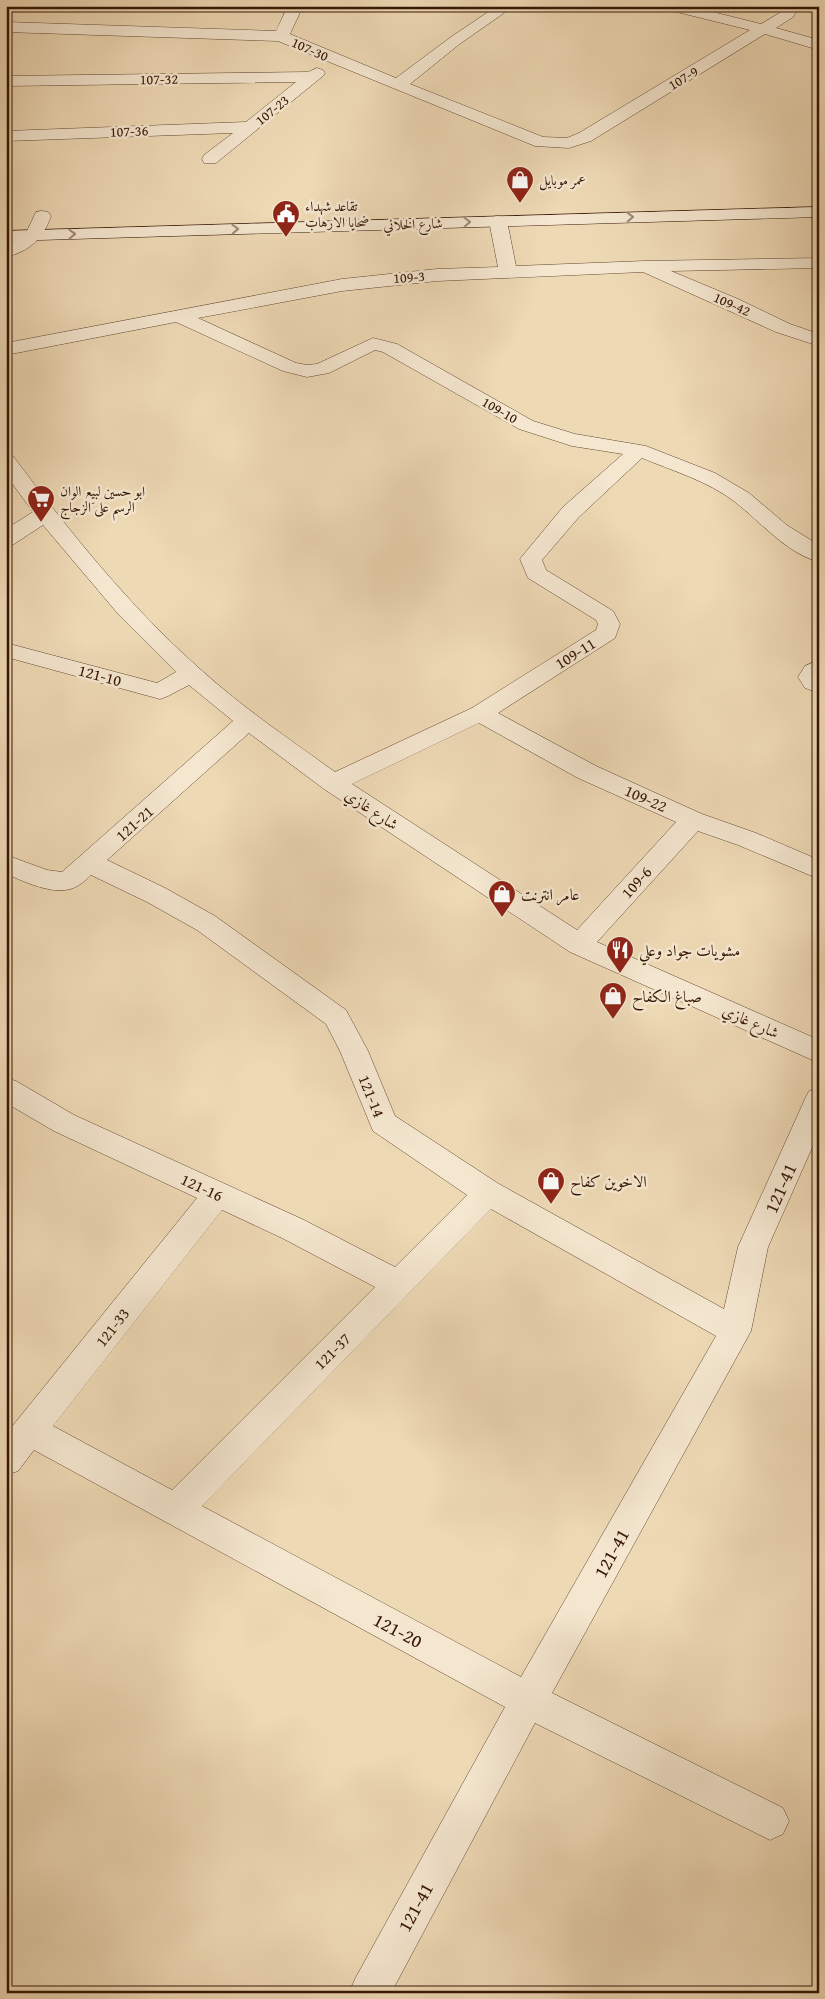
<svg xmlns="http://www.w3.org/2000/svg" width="825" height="1999" font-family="'Gentium Book Plus',Amiri,serif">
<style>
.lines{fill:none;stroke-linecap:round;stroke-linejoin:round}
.minor-casing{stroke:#634730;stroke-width:1}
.secondary-casing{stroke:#351604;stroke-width:1}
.minor{fill:#f4e6cf;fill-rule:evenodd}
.secondary{fill:#f4e6cf;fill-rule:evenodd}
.oneway{stroke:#9e8874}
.labels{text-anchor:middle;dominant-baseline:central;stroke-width:5;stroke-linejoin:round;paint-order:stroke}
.far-street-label{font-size:14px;fill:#351604;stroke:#f4e6cf}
.far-poi-label{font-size:14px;fill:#351604;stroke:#f4e6cf;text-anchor:start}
.street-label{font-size:16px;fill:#351604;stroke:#f4e6cf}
.poi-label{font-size:16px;fill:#351604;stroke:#f4e6cf;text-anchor:start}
.near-street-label{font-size:19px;fill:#351604;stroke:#f4e6cf}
</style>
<rect width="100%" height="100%" fill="#eed9b5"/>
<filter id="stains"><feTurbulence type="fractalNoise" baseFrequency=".004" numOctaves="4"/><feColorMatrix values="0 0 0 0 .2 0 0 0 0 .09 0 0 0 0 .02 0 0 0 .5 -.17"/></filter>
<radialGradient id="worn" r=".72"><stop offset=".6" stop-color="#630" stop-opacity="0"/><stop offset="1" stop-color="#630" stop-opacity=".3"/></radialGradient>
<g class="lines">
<defs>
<path id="minor" d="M288 6H303L290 34 396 78 451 37 497 6H514L461 43 410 84 543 137 567 138 579 133 750 30 665 9 663 6H689L761 24 781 12 778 6H794L797 10 793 17 776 28 819 40V50L765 34 591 141 569 148 535 146 278 41 6 32V22L276 31Z
M317 68 323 70 325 73 323 76 216 163H204L202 159 204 155 233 133 6 141V131L246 122 296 82 6 86V76L308 72Z
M42 211 48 212 51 216C43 239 30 251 6 257V245L26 233 36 212Z
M498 216 504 217 507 221 516 266 645 261 819 258V268L671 271 738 299 790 324 819 334V346L776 332 643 272 437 281 342 291 198 318 296 363 307 365 317 364 373 338 397 344 533 421 575 434 646 446 715 473 749 493 788 526 819 545V562C786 553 761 522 735 502 708 481 673 471 642 458L579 517 542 560 546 570 613 611 620 624 615 638 498 713 596 766 702 814 756 833 819 860V879L738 845 698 831 597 942 819 1040V1063L570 952 324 789 249 733 107 860 165 888 215 916 346 1010 368 1051 395 1116 499 1184 724 1309 738 1247 805 1099 809 1091 819 1088V1132L768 1247 751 1331 552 1693 783 1808 789 1821 783 1834 770 1840 535 1723 391 1993H349L355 1979 505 1707 34 1450 18 1471 6 1475V1434L197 1198 54 1131 6 1103V1078L16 1081 74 1115 304 1220 395 1267 467 1195 373 1131 340 1051 326 1024 197 930 147 902 91 875C88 878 84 882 79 885 59 899 26 882 6 874V855L47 870 62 872 233 721 189 685 168 696 160 699 6 657V643L157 683 176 672 119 615 43 525 14 544 6 545V529L33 512 6 475V454L13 456C69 531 129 606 200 669 242 707 289 739 335 772L472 708 596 630 598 624 596 620 528 578 520 559 563 507 623 454 572 446 519 429 383 352 375 350 329 373 307 377 283 371 176 322 6 355V343L342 279 437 269 498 267 489 221 492 217ZM479 723 578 778 676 822 577 930 352 784ZM491 1209 716 1336 521 1677 202 1506ZM222 1210 282 1238 375 1287 172 1490 53 1426Z
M819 660V693L805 688 798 677 805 666Z"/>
<path id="secondary" d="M819 207V217L6 241V231Z"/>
</defs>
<use href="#minor" class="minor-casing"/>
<use href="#secondary" class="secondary-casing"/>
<use href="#minor" class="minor"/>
<use href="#secondary" class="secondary"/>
</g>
<defs><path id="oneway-chevron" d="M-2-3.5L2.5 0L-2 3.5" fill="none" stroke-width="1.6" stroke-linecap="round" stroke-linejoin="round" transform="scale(1.25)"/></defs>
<g class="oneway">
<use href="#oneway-chevron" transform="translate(630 217) rotate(-2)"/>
<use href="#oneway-chevron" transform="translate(467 222) rotate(-2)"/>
<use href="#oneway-chevron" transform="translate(235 229) rotate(-2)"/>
<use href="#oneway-chevron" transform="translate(72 234) rotate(-2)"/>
</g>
<defs>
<symbol id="shop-pin" viewBox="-11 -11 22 30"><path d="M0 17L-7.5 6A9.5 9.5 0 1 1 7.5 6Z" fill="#8f2418" stroke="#f4e6cf"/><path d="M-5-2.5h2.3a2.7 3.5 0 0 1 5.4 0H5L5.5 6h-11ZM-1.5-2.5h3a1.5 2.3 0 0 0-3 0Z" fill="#fff"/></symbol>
<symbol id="civic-pin" viewBox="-11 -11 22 30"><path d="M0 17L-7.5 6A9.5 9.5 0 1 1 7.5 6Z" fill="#8f2418" stroke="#f4e6cf"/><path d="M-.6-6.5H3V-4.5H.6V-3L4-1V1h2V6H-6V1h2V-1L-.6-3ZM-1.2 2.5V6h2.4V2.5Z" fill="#fff"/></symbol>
<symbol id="supermarket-pin" viewBox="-11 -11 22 30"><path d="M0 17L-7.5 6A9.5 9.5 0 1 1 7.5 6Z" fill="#8f2418" stroke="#f4e6cf"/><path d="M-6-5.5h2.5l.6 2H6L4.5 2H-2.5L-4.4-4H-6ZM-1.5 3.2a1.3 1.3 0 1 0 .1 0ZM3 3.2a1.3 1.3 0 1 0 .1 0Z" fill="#fff"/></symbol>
<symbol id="restaurant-pin" viewBox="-11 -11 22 30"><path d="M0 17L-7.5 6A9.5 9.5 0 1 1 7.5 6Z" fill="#8f2418" stroke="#f4e6cf"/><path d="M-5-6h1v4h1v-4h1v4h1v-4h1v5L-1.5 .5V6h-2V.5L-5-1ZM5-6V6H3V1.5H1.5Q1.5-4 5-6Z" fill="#fff"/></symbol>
</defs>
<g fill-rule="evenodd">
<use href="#shop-pin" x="504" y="164" width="32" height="43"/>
<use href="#civic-pin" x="270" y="198" width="32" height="43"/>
<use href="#supermarket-pin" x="25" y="483" width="32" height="43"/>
<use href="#shop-pin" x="486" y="878" width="32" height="43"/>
<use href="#restaurant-pin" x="604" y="934" width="32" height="43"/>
<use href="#shop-pin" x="597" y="980" width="32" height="43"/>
<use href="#shop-pin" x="535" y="1165" width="32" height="43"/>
</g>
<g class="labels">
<g class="far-street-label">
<text transform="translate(310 49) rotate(24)">107-30</text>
<text transform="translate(683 78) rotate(-31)">107-9</text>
<text transform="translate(159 79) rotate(-1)">107-32</text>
<text transform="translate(272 110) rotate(-39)">107-23</text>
<text transform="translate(129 131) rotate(-2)">107-36</text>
<text transform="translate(413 224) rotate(-2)">شارع الخلاني</text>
<text transform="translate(409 277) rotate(-4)">109-3</text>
<text transform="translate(732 304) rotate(24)">109-42</text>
<text transform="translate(500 410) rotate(30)">109-10</text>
</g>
<g class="far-poi-label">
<text x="539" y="180">عمر موبايل</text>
<text x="305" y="206">تقاعد شهداء<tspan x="305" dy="16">ضحايا الارهاب</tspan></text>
<text x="60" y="491">ابو حسين لبيع الوان<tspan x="60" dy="16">الرسم على الزجاج</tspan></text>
</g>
<g class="street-label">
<text transform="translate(575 653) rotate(-32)">109-11</text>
<text transform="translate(100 675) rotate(15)">121-10</text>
<text transform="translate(646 798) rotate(24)">109-22</text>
<text transform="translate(372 809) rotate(34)">شارع غازي</text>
<text transform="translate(134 823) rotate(-42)">121-21</text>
<text transform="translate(636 882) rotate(-48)">109-6</text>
<text transform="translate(751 1021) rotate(24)">شارع غازي</text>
<text transform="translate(372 1096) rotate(68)">121-14</text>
<text transform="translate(202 1187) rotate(25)">121-16</text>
<text transform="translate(112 1327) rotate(-52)">121-33</text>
<text transform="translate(332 1351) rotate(-45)">121-37</text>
</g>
<g class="poi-label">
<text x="521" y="894">عامر انترنت</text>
<text x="639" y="950">مشويات جواد وعلي</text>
<text x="632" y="996">صباغ الكفاح</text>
<text x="570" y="1181">الاخوين كفاح</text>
</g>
<g class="near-street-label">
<text transform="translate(780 1188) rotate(-66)">121-41</text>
<text transform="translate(611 1553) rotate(-61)">121-41</text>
<text transform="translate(398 1630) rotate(28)">121-20</text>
<text transform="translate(415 1907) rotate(-61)">121-41</text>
</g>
</g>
<rect width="825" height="1999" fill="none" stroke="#eed9b5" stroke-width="25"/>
<rect x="8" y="8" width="810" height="1984" fill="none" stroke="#351604" stroke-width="2.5"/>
<rect x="12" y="12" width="800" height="1974" fill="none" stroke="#351604"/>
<rect width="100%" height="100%" filter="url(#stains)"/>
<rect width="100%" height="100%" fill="url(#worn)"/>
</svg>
